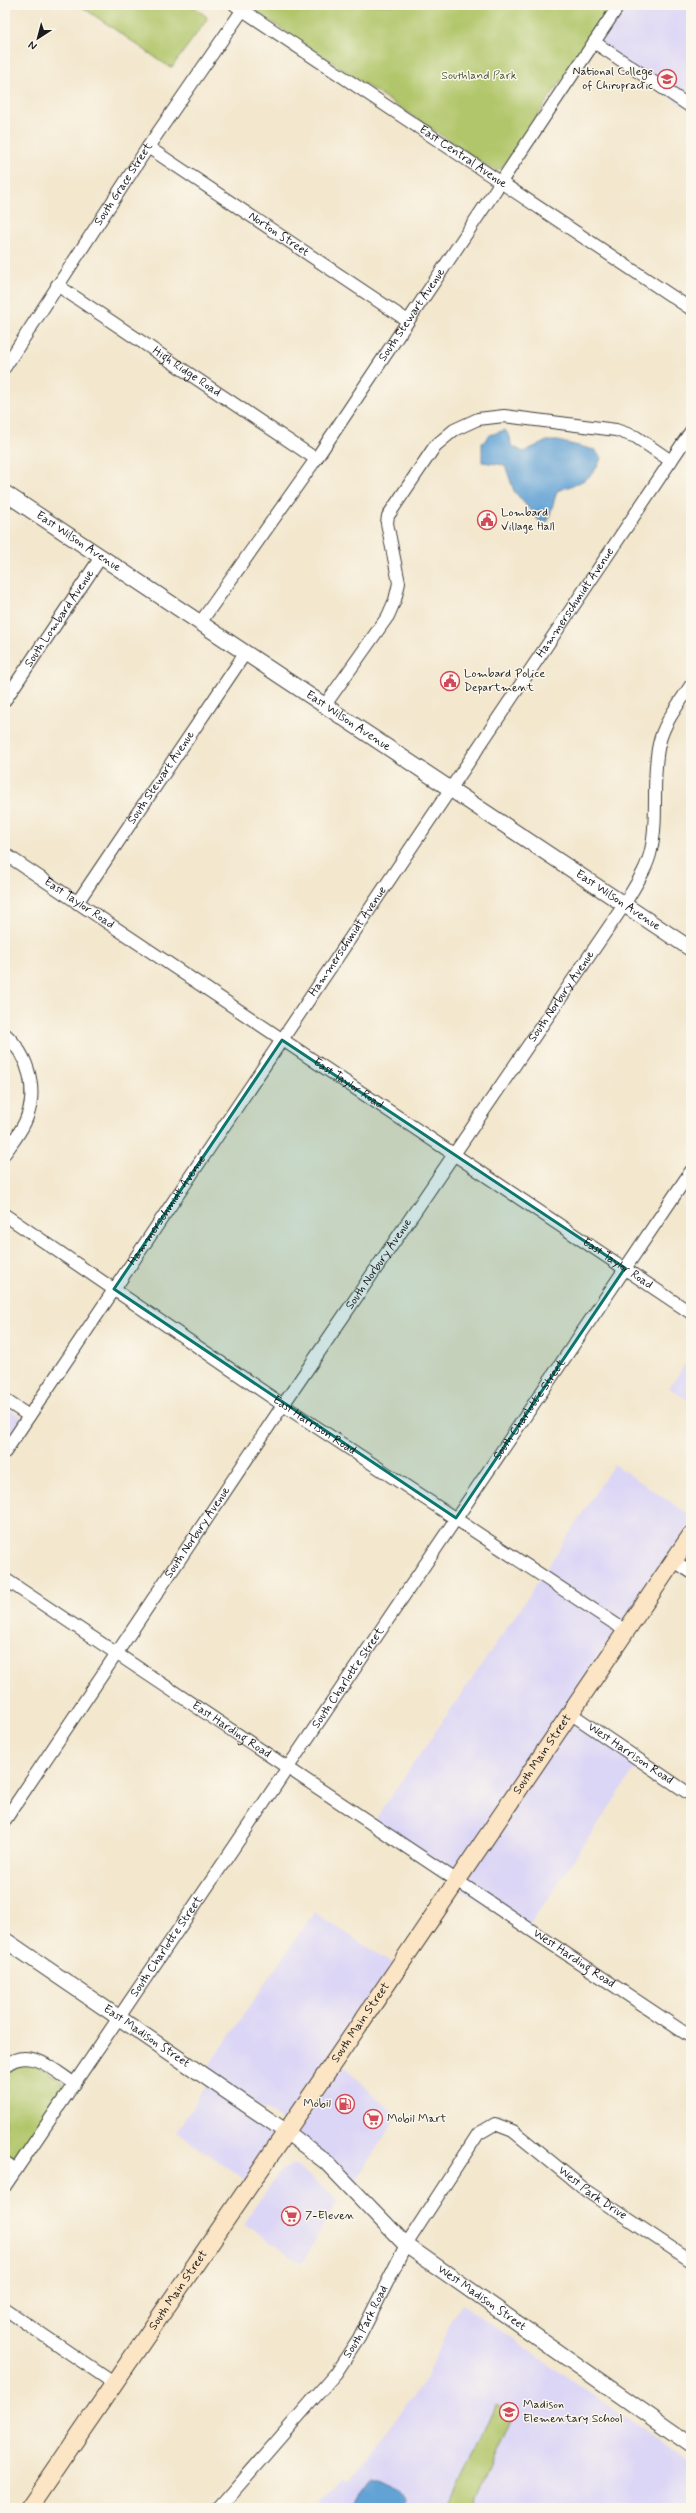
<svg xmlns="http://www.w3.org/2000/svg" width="696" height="2513" font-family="Mynerve,sans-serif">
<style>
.built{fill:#dcd6f6}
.green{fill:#b1c66b;stroke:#667144}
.water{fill:#62a2d5;stroke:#3f5f78}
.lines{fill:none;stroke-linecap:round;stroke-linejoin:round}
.minor-casing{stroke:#3c3a37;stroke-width:14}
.tertiary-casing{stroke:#3c3a37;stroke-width:17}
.secondary-casing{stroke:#3c3a37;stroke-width:19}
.minor{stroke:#fff;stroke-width:12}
.tertiary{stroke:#fff;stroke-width:15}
.secondary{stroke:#fce5c4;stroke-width:17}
.marked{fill:#0f766e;fill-opacity:0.2;stroke:#0f766e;stroke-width:3;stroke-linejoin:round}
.labels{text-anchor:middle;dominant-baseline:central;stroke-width:3;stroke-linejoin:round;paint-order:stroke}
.poi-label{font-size:12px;fill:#1c1c1c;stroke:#fbf7ec;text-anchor:start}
.park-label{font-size:12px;fill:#505838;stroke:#fbf7ec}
.street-label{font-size:12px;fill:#1c1c1c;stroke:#fbf7ec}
</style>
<rect width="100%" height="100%" fill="#fbf7ec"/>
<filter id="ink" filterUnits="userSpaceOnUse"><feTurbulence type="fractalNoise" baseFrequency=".025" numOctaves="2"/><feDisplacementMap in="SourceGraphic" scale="8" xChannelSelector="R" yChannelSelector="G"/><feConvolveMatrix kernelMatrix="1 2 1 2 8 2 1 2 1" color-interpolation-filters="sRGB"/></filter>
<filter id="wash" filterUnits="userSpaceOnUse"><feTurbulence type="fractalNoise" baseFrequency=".012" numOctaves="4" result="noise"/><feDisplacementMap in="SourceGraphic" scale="16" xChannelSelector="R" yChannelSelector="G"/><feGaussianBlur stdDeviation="0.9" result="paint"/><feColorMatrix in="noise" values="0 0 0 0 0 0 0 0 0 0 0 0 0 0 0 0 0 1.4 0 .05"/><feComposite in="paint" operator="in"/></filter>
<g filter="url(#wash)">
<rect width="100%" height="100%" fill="#f3e7ce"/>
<path class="built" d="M625 5H691V111L596 47Z
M691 1355V1402L669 1388Z
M5 1406 22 1418 5 1444Z
M614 1464 691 1516V1526L456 1875 374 1821 534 1588Z
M577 1714 642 1759 525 1932 458 1888Z
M314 1912 395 1965 287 2124 205 2071Z
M342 2064 397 2116 354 2184 297 2133Z
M209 2082 282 2132 247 2181 176 2132Z
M294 2164 338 2200 302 2264 244 2224 280 2171Z
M462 2304 691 2463V2508H316L340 2477 344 2480 376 2446 427 2377 449 2325Z"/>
<path class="green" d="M83 5H192L207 17 206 21 172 67 168 66 85 9Z
M255 5H612L502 168 497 170 489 167 261 15 256 11Z
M34 2063 62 2081 63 2089 21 2152 11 2159 5 2157V2074L19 2064Z
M495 2406 514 2414 473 2508H450Z"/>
<path class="water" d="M505 430 510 437 511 445 523 452 547 441H558L595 450 601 458C593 481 578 483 557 491L548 521 540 522 514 491 505 465 482 462V443L490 435Z
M372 2476C386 2479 399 2487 405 2500L401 2508H348Z"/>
</g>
<g filter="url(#ink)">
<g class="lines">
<defs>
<g id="minor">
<path id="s1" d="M235 5 691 309"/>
<path d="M594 42 691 107"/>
<path id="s2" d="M148 147 408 321"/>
<path id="s3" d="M57 285 316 459"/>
<path id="s4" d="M5 367 148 147 246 5"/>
<path id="s5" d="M200 623 316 459 619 5"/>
<path id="s6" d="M5 700 101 557"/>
<path d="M325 705 388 616 395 600 399 583 387 523 388 516 435 446 454 430 478 419 504 416 616 430 636 437 671 461"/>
<path id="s7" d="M5 854 691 1313"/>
<path id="s8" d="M77 903 246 652"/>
<path d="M5 1034C29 1056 39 1091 25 1122 20 1133 12 1143 5 1153"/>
<path id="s9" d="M5 1215 283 1405 626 1631"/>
<path d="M5 1400 29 1416"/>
<path id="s10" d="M5 1452 691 431"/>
<path d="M674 1561 691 1572"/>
<path id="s11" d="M5 1579 691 2037"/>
<path id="s12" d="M570 1713 691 1795"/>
<path id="s13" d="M5 1820 283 1405 624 905C634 887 647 870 651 850 659 816 651 779 659 744 664 722 679 704 691 685"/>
<path d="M5 2066C29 2045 55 2071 75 2084"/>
<path d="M5 2162 16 2170"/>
<path id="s14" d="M5 2186 691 1171"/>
<path d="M5 2309 115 2384"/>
<path id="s15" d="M219 2508 336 2373 359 2338 406 2245 478 2134 495 2124 513 2131 588 2192 691 2261"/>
</g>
<g id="tertiary">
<path id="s16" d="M5 493 691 949"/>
<path id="s17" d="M5 1940 288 2133 326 2162 406 2245 691 2445"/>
</g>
<g id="secondary">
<path id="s18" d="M29 2508C252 2185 471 1860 691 1535"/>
</g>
</defs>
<use href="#minor" class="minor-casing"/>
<use href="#tertiary" class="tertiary-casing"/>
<use href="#secondary" class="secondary-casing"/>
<use href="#minor" class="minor"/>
<use href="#tertiary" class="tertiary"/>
<use href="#secondary" class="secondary"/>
</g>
</g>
<path class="marked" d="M282 1040 625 1268 456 1518 114 1289Z"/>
<defs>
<symbol id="school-ring" viewBox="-11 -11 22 22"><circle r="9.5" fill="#fbf7ec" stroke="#d1495b" stroke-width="1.5"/><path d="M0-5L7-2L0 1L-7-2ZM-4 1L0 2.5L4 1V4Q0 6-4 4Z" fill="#d1495b"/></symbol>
<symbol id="civic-ring" viewBox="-11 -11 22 22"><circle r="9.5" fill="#fbf7ec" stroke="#d1495b" stroke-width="1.5"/><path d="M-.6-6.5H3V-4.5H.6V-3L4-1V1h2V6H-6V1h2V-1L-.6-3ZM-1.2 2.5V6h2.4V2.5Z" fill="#d1495b"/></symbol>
<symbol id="fuel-ring" viewBox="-11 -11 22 22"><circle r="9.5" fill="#fbf7ec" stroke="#d1495b" stroke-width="1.5"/><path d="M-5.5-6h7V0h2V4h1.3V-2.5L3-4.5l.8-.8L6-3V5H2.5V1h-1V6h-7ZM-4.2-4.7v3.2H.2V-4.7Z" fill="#d1495b"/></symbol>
<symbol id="supermarket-ring" viewBox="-11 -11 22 22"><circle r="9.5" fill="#fbf7ec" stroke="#d1495b" stroke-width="1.5"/><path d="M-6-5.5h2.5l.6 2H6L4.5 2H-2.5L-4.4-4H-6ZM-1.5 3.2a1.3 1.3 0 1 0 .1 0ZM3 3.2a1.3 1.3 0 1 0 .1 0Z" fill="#d1495b"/></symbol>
</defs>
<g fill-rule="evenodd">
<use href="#school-ring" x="656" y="68" width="22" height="22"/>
<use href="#civic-ring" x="476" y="509" width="22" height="22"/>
<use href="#civic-ring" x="439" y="670" width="22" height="22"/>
<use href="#fuel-ring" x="334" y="2093" width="22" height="22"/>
<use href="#supermarket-ring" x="362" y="2108" width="22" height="22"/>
<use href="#supermarket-ring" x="280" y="2205" width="22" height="22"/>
<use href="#school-ring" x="498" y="2401" width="22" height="22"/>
</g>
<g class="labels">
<g class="poi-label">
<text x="653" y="72" text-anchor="end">National College<tspan x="653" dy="14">of Chiropractic</tspan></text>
<text x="501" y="513">Lombard<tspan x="501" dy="14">Village Hall</tspan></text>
<text x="464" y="674">Lombard Police<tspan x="464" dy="14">Department</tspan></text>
<text x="331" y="2104" text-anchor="end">Mobil</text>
<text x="387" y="2119">Mobil Mart</text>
<text x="305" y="2216">7-Eleven</text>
<text x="523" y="2405">Madison<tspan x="523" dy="14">Elementary School</tspan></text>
</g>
<g class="park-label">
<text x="479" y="76">Southland Park</text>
</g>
<g class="street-label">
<text stroke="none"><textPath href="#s1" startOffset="274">East Central Avenue</textPath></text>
<text stroke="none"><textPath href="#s4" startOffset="218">South Grace Street</textPath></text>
<text stroke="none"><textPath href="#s2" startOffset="157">Norton Street</textPath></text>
<text stroke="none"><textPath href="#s5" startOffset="374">South Stewart Avenue</textPath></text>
<text stroke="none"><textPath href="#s3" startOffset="156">High Ridge Road</textPath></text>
<text stroke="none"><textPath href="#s16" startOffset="88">East Wilson Avenue</textPath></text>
<text stroke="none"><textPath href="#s10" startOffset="1023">Hammerschmidt Avenue</textPath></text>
<text stroke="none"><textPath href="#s6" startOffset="98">South Lombard Avenue</textPath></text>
<text stroke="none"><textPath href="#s16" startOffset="412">East Wilson Avenue</textPath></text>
<text stroke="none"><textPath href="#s8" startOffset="151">South Stewart Avenue</textPath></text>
<text stroke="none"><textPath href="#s16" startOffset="736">East Wilson Avenue</textPath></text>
<text stroke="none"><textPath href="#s7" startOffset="89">East Taylor Road</textPath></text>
<text stroke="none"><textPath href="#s10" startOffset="615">Hammerschmidt Avenue</textPath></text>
<text stroke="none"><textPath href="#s13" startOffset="994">South Norbury Avenue</textPath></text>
<text stroke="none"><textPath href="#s7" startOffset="413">East Taylor Road</textPath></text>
<text stroke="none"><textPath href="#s10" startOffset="291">Hammerschmidt Avenue</textPath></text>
<text stroke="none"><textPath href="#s7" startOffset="737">East Taylor Road</textPath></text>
<text stroke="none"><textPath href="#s13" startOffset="670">South Norbury Avenue</textPath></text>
<text stroke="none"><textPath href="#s14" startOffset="937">South Charlotte Street</textPath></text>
<text stroke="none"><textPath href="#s9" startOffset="374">East Harrison Road</textPath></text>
<text stroke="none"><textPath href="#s13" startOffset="346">South Norbury Avenue</textPath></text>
<text stroke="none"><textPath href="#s14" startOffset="613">South Charlotte Street</textPath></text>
<text stroke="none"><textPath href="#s11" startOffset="272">East Harding Road</textPath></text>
<text stroke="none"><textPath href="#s18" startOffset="912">South Main Street</textPath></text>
<text stroke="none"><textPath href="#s12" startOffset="73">West Harrison Road</textPath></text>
<text stroke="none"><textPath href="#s14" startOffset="289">South Charlotte Street</textPath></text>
<text stroke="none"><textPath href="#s11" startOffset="684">West Harding Road</textPath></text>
<text stroke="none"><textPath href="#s18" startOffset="588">South Main Street</textPath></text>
<text stroke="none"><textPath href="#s17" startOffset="171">East Madison Street</textPath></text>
<text stroke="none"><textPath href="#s15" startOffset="597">West Park Drive</textPath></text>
<text stroke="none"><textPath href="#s18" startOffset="264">South Main Street</textPath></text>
<text stroke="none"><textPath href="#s17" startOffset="598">West Madison Street</textPath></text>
<text stroke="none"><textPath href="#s15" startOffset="238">South Park Road</textPath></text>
</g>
</g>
<rect width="696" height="2513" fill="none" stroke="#fbf7ec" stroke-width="20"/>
<g transform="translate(38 38) rotate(216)" stroke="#fbf7ec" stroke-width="3" paint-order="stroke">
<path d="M0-3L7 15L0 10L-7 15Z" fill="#1c1c1c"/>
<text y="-6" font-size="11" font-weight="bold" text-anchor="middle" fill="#1c1c1c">N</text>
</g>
</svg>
